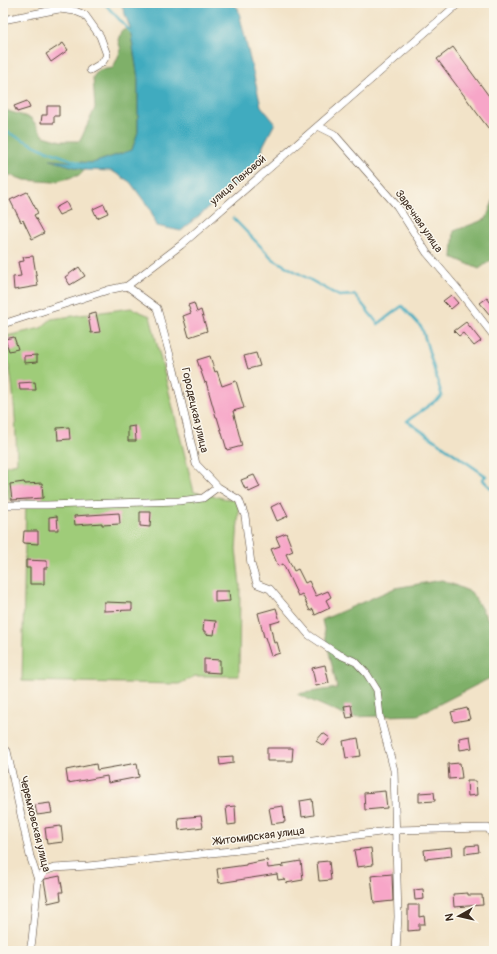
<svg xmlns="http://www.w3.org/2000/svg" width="497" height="954" font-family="Pangolin,sans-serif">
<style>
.green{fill:#9fcc79;stroke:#6d7b4c}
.forest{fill:#7fb069;stroke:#5d6d44}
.water{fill:#40abbf;stroke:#3e6a6e}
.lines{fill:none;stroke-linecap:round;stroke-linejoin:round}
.stream{stroke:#40abbf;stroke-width:2.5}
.building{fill:#f7a6c8}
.minor-casing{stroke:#564638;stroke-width:8}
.minor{stroke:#fff;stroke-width:7}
.labels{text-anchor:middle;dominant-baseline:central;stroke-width:3;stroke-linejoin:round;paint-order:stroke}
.street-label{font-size:11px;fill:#3b2a1e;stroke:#fbf7ec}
</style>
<rect width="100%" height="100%" fill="#fbf7ec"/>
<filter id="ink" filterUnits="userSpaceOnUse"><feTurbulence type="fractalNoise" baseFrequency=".025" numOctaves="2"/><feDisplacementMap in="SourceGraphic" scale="8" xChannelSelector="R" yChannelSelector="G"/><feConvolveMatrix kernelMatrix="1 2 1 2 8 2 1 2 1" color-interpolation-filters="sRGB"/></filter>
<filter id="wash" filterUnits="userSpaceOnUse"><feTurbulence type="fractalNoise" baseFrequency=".012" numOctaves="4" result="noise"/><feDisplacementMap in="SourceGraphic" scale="16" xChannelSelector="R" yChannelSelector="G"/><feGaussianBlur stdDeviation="0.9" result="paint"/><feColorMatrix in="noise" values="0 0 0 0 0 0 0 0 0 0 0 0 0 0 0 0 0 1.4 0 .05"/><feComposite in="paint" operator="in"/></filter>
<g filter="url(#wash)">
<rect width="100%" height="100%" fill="#f2e3c8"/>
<path class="green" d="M131 308 150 316 194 492 237 501 239 510 236 549 240 585 239 676H195L179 684 22 681 26 499 9 500 5 466 17 463C16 434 15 405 11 376 9 363 3 350 3 337L41 328 51 319Z"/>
<path class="forest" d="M130 28 138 78V132L132 150 93 163 52 160 85 170 80 175 54 182 25 180 6 174 3 172V109L11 112 31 118 44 136 61 141H80L95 108 93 77 99 70 113 68 121 50 118 40 121 31Z
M494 199V258L479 269 452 257 454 231 486 219Z
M442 580 471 592 494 629V676L418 715 348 717 297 694 337 688 322 620 395 588Z"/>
<path class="water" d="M121 3H231L238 8 261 106 275 123 263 146 260 164 181 231 157 226 150 209 130 182 112 171 85 170 50 160 93 163 132 150 138 132V78L130 28Z"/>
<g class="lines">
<path class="stream" d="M104 3 132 33
M3 130 40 148 80 163
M233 218 273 259 339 296 355 295 378 324 402 306 422 328 442 396 407 421 486 476 482 479 494 491"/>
</g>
<g id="blocks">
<path class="building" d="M63 43 68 50 51 62 46 54Z
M453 47 494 103V136L437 59Z
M27 101 30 108 17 112 14 106Z
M47 106H59V116H54V123H41L42 115H47Z
M27 192 38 213 34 215 44 233 32 239 23 220 21 222 10 200Z
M66 202 70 210 59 215 55 208Z
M104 204 108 213 97 218 93 209Z
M33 256 38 286 14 290 13 277 21 276 18 262 24 261 23 257Z
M79 267 85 276 70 285 65 277Z
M451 295 458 303 451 309 443 301Z
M487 298 494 307V320L480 303Z
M194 303 197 312 201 310 207 331 189 337 183 316 191 313 188 305Z
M96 313 100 332 91 333 88 315Z
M466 322 481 341 474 346 463 333 459 336 454 331Z
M14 337 18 349 9 351 5 339Z
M256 353 260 366 248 369 244 356Z
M37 355V362L24 363V356Z
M210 356 215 372 217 371 222 386 236 381 244 408 233 411 242 446 227 450 217 417H216L206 382 205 383 197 360Z
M35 382 36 390H20L19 383Z
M135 426 136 441H128V427Z
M69 427 70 439 58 440 57 428Z
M254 475 260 487 249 492 248 488 245 489 241 480Z
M24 482 25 484 42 483 43 498 12 500 10 484Z
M281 502 288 516 277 521 271 507Z
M140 512H151L150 527 140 526Z
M119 513 120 524 102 525V523L75 525 74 516Z
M57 516 58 530H49V517Z
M24 531H38V544L23 543Z
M286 533 293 551 286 554 294 571 298 569 305 583 309 581 316 596 328 591 331 597 326 600 330 608 315 615 313 609 310 611 302 594 298 596 283 564 278 566 271 549 280 546 276 537Z
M26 560 47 561V568H44V584H30V568H26Z
M215 591H229L230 601 215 602Z
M104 602 132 603V610L104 611Z
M276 608 280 621 270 624 274 643 277 642 280 653 271 656 265 637H264L258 613Z
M204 620 216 621 214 635 205 634V631H203Z
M204 659 220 660V673L204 672Z
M325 665 329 683 316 686 312 668Z
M351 705 353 717 347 718 344 706Z
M467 708 470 719 454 722 451 712Z
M323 733 330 738 324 746 316 741Z
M470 736 472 748 460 750 459 738Z
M358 738 361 756 346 758 343 741Z
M267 748H293L292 761H267Z
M233 756V763L220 765 219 757Z
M137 763 139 777 108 783 107 776 68 783 66 770 96 764 97 770Z
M460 763 462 778 449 779 448 764Z
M467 781H476L477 795 468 796Z
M385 791 387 808 365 810 364 793Z
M434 792 435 801 419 802V793Z
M312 799 314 815 302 817 300 801Z
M50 803 52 813 37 815 35 805Z
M235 806 236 824 228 825 226 807Z
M283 806 285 822 272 824 269 808Z
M201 816 203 827 179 830 178 818Z
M61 826 63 842 47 844 45 828Z
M478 845 479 852 465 854V846Z
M451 847 452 856 425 859 424 850Z
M371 848 373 865 357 867 354 850Z
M267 860 268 868 284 866 283 864 301 861 303 880 286 883 285 879 278 880 277 874 219 883 217 869 246 865V864Z
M329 861 331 880 319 881 317 862Z
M392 874 393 901 374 903 371 876Z
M60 876 63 892H60L61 900 48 903 44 880 45 879Z
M423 889 424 899 415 900 414 890Z
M468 893V895H482L483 905 454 907 453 894Z
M408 905H419V917L424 916 425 924H419V930L408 931Z"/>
</g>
</g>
<g filter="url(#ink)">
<use href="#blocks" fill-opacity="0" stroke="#564638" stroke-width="1"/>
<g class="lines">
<defs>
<path id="minor" d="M3 20 59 9 75 11 85 15 100 36 107 55 102 63 90 70
M318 126 334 134 397 206 427 253 456 287 494 336
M127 286 157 308 174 370 196 464 218 487 239 500 245 516 251 564 257 584 270 589 309 635 336 653 356 662 367 674 377 690 380 717 394 770 398 917 396 951
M3 324 108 290 127 286 181 245 459 3
M3 505H47L179 501 203 498 218 487
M7 751 30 856 38 880 32 940 30 951
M38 880 45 871 54 868 88 866 268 847 395 830 488 828 494 838"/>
</defs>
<use href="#minor" class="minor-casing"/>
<use href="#minor" class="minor"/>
</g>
</g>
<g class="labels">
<g class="street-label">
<text transform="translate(238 180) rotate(-41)">улица Пановой</text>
<text transform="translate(419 221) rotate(55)">Заречная улица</text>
<text transform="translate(195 410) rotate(77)">Городецкая улица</text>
<text transform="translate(35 824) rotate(76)">Черемховская улица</text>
<text transform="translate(259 836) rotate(-7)">Житомирская улица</text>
</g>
</g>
<rect width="497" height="954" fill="none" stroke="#fbf7ec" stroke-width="16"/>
<g transform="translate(459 916) rotate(262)" stroke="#fbf7ec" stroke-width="3" paint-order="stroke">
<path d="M0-3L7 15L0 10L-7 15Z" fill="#3b2a1e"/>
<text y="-6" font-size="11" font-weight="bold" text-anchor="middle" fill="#3b2a1e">N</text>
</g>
</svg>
